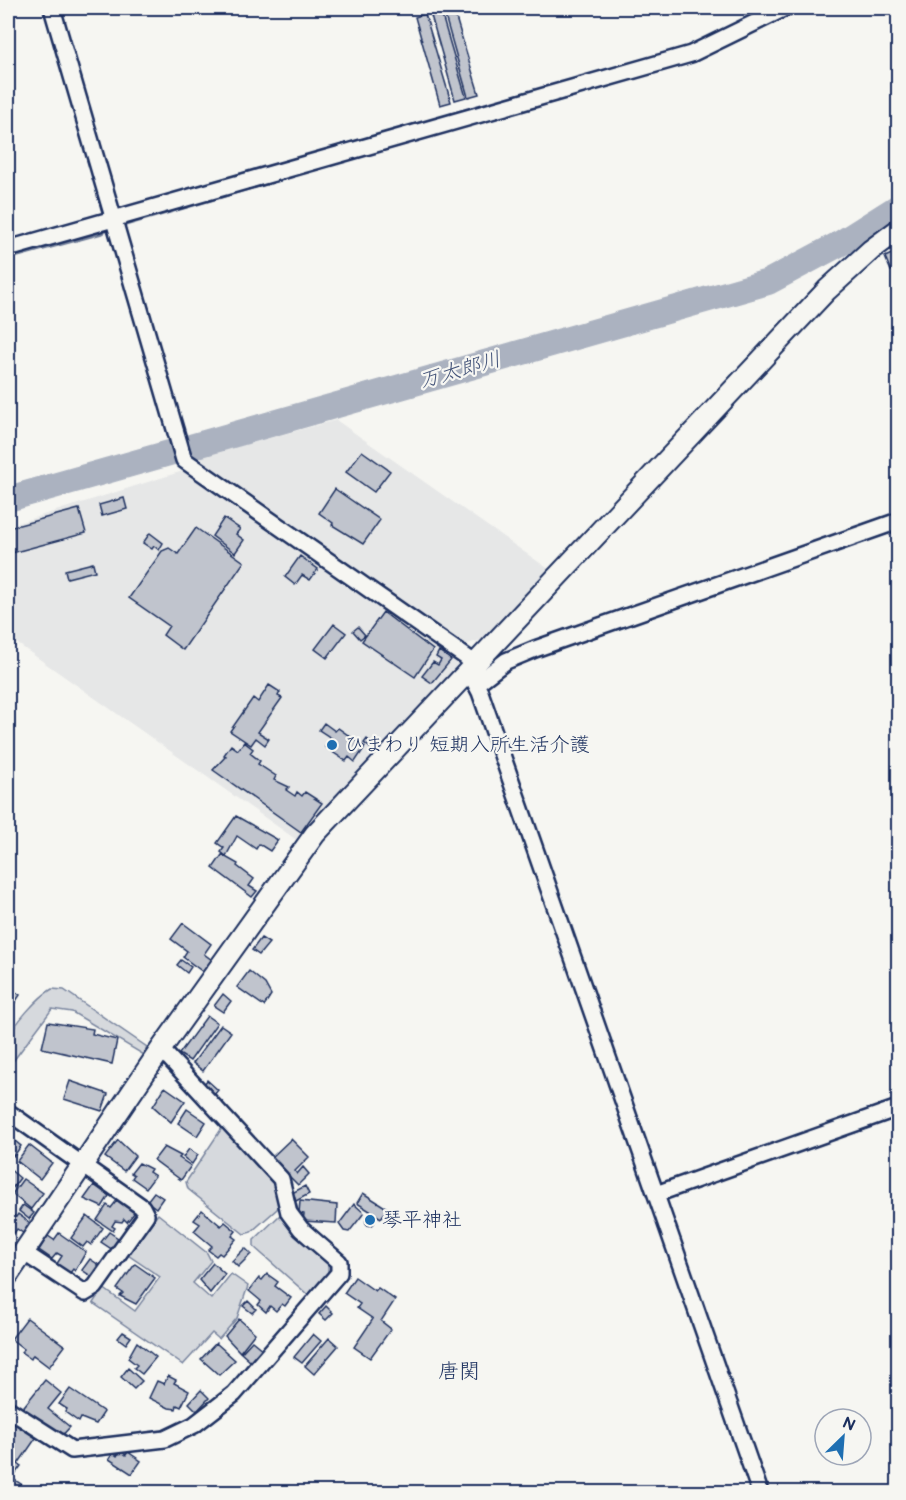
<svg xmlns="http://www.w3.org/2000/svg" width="906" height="1500" font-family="'Balsamiq Sans','Klee One',sans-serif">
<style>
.built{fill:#e6e7e7}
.green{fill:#d6d9dd;stroke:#78849e;stroke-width:1.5}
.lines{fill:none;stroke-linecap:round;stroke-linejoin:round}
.stream{stroke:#717e99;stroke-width:4.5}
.river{stroke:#abb2c0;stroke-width:26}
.building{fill:#c0c4cd;stroke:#1b2f5e;stroke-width:1.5}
.minor-casing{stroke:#1b2f5e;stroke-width:20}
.tertiary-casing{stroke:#1b2f5e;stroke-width:24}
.minor{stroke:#f6f6f2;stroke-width:15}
.tertiary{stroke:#f6f6f2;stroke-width:20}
.poi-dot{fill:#1f6fb2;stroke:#f6f6f2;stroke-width:2}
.labels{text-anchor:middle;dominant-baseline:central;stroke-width:4.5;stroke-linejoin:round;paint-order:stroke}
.poi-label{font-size:20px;fill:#1b2f5e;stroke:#f6f6f2;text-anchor:start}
.water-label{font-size:21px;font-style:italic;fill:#46567b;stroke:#f6f6f2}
.neighbourhood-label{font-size:21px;fill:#1b2f5e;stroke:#f6f6f2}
</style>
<rect width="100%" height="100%" fill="#f6f6f2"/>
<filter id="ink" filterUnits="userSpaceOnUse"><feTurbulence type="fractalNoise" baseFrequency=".0167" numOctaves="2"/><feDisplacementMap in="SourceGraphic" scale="12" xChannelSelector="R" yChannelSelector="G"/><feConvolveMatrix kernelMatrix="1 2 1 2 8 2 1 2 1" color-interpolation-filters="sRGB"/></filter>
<g filter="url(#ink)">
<path class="built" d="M336 420 550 570 484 639 465 645 429 624 204 464 199 457Z
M183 471 458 657 460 665 346 785 301 843 8 637V526Z"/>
<path class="green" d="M52 989 64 990 147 1047 144 1055 72 1012 52 1009 8 1068C7 1060 5 1047 8 1039 14 1024 38 997 52 989Z
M224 1125 278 1188 280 1202 277 1209 251 1232 244 1234 188 1189 186 1182Z
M158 1214 207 1253 211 1261 193 1283 211 1299 231 1274 248 1286 237 1318 219 1339 212 1333 183 1365 93 1303 103 1288 135 1311 160 1277 128 1255Z
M280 1215 328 1259V1277L312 1295 307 1294 254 1247V1240Z"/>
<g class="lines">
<path class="stream" d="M788 14 801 8
M126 224 294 175
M8 258 103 232"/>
<path class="river" d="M8 499 768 282 841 243 898 207"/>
</g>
<path class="building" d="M453 8 479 94 468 97 443 9Z
M440 9 466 97 455 100 430 12Z
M425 14 451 102 440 105 415 17Z
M894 253 898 268 891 271 885 257Z
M362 451 390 471 374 492 346 472Z
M335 489 380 520 363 544 332 525 333 523 319 513Z
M124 498 127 509 102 516 99 505Z
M79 509 86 533 8 554V528Z
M224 518 240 529 236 534 244 540 235 553 212 536Z
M196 528 244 562 183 650 163 635 169 626 129 598 162 551 169 548 178 554Z
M150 533 163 543 159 550 154 546 152 549 143 543Z
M300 556 318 569 310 580 302 575 295 585 285 577Z
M93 563 95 571 67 578 65 570Z
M383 612 433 650 415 677 362 641Z
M334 624 346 633 327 658 315 649Z
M358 627 365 635 360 639 353 631Z
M439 651 451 660 432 683 422 676 433 662 438 665 441 660 436 657Z
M269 685 280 692 278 696 282 698 258 732 269 739 265 745 256 738 251 745 230 731 253 698 258 702Z
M324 723 335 731 338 728 365 747 355 762 349 757 346 761 325 747 331 738 319 730Z
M367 739 376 747 373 750 364 743Z
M244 742 253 749 250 753 260 761 258 764 276 776 274 780 289 787 286 790 295 796 297 792 302 796 305 792 322 803 301 832 213 770 226 756 224 755 231 745 238 750Z
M236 816 278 840 270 851 259 844 256 849 237 836 226 856 221 852 224 848 217 843Z
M222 855 238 864 237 866 254 879 249 886 257 891 252 897 213 868Z
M183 923 211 944 204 954 212 960 203 972 183 957 187 951 171 939Z
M261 938 269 943 259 955 252 950Z
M181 960 191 967 187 973 177 965Z
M249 971 265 984 271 995 264 1006 237 987Z
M9 987 20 995 12 1007 8 1004Z
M223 994 231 1001 223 1012 214 1006Z
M207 1016 217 1023 190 1061 179 1054Z
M48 1022 93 1029 92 1034 117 1040 112 1064 42 1048Z
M221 1025 231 1032 203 1071 193 1063Z
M207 1080 218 1090 213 1096 202 1087Z
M70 1081 108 1094 102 1111 64 1099Z
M165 1087 185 1101 171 1122 153 1106Z
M187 1109 206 1122 197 1136 178 1123Z
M10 1137 21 1146 14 1156 8 1150Z
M291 1139 309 1157 295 1171 297 1174 303 1167 309 1174 298 1185 271 1158Z
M118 1140 135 1156 124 1171 105 1157Z
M29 1145 52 1163 40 1179 17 1161Z
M164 1147 181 1156 179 1158 191 1166 181 1180 154 1160Z
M189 1149 198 1155 192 1164 183 1157Z
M139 1163 151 1169 149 1172 155 1176 146 1188 132 1178 134 1175 131 1173Z
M8 1168 20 1178 8 1194Z
M23 1179 43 1193 31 1209 12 1194Z
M94 1185 109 1196 102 1207 84 1199Z
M305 1186 309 1194 296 1201 292 1193Z
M154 1192 163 1198 156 1208 147 1201Z
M363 1193 390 1210 386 1216 384 1214 381 1218 357 1203Z
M118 1199 135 1212 127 1222 124 1219 122 1222 115 1221 112 1226 115 1228 113 1231 97 1220 107 1205 111 1208Z
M300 1201 337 1205 336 1223 303 1221 304 1214 299 1213Z
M354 1204 364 1213 349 1232 344 1231 339 1224Z
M23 1205 34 1213 29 1219 19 1211Z
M202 1210 221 1226 225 1222 236 1231 232 1236 236 1239 222 1255 219 1253 216 1256 208 1250 212 1246 194 1231 200 1224 194 1220Z
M8 1211 16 1217 18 1214 30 1223 23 1233 17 1229 11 1237 8 1235Z
M87 1216 103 1228 91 1245 87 1242 83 1247 71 1238Z
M365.5 1221a4.5 4.5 0 1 1 9 0a4.5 4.5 0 1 1-9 0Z
M109 1232 121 1240 113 1250 101 1242Z
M59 1233 86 1252 75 1271 73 1269 69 1274 56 1265 62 1256 57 1253 52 1259 39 1250 48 1236 54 1240Z
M245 1248 251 1254 238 1267 232 1261Z
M90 1259 102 1267 94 1278 82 1270Z
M213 1263 225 1274 210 1293 199 1280Z
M135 1264 155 1278 136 1304 120 1296 123 1293 117 1289Z
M267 1274 278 1282 275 1286 291 1298 285 1306 282 1304 276 1311 270 1306 266 1312 258 1305 261 1301 249 1291 259 1278 262 1280Z
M355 1277 375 1291 378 1288 395 1300 381 1321 391 1329 370 1358 354 1347 373 1319 357 1308 360 1304 344 1293Z
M248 1301 256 1309 252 1313 243 1306Z
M326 1306 333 1313 326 1320 319 1314Z
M27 1318 65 1346 49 1367 33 1355 31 1359 21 1352 24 1349 11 1339Z
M239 1319 255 1333 240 1352 225 1336Z
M123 1332 131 1337 126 1344 118 1338Z
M313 1334 321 1341 302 1363 294 1357Z
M329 1338 338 1346 314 1374 305 1366Z
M252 1341 263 1350 251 1362 241 1353Z
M137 1342 156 1357 142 1374 134 1368 137 1365 128 1358Z
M216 1343 235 1360 219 1375 201 1359Z
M128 1368 142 1381 134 1389 121 1377Z
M168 1376 176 1380 174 1383 189 1391 181 1407 177 1405 176 1409 169 1408 149 1398 157 1381 164 1384Z
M45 1380 61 1393 48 1409 70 1427 58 1440 21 1410Z
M70 1389 104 1412 96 1424 81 1418 79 1422 65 1412 67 1409 59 1404Z
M201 1390 209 1398 197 1411 189 1403Z
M12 1421 36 1438 18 1464 21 1466 12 1478 33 1492H8V1428Z
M120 1451 126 1455 128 1452 141 1461 132 1474 109 1459 113 1453 117 1456Z"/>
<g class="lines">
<defs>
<path id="minor" d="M52 8 184 460 476 664
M8 249 691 54 785 8
M469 671 480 692 760 1492
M476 684 506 661 535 649 898 521
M8 1112 142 1207 146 1215 95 1287 85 1293 23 1252
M656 1194 898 1108
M8 1409 72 1450 165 1439 194 1425 234 1394 339 1273V1262L301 1229 289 1213 281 1179 161 1049"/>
<path id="tertiary" d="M8 1275 161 1049 315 834 827 290 871 250 898 230"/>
</defs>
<use href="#minor" class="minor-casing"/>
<use href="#tertiary" class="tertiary-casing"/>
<use href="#minor" class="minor"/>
<use href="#tertiary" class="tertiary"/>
</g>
</g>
<g class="poi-dot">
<circle cx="332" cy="745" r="6"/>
<circle cx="370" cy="1220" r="6"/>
</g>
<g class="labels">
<g class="poi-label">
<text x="344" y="745">ひまわり 短期入所生活介護</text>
<text x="382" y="1220">琴平神社</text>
</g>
<g class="water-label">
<text transform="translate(460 370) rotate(-16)">万太郎川</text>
</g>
<g class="neighbourhood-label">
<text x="459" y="1371">唐関</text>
</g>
</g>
<rect width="906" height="1500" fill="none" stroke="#f6f6f2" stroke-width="30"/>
<rect x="15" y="15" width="876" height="1470" fill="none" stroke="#1b2f5e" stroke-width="2" filter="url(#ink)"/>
<g transform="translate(843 1437) rotate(25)"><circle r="28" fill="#f6f6f2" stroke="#9ea6b7" stroke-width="1.5"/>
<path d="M0-4.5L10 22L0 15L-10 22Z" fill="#1f6fb2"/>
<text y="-9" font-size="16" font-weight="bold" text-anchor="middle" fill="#1b2f5e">N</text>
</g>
</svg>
